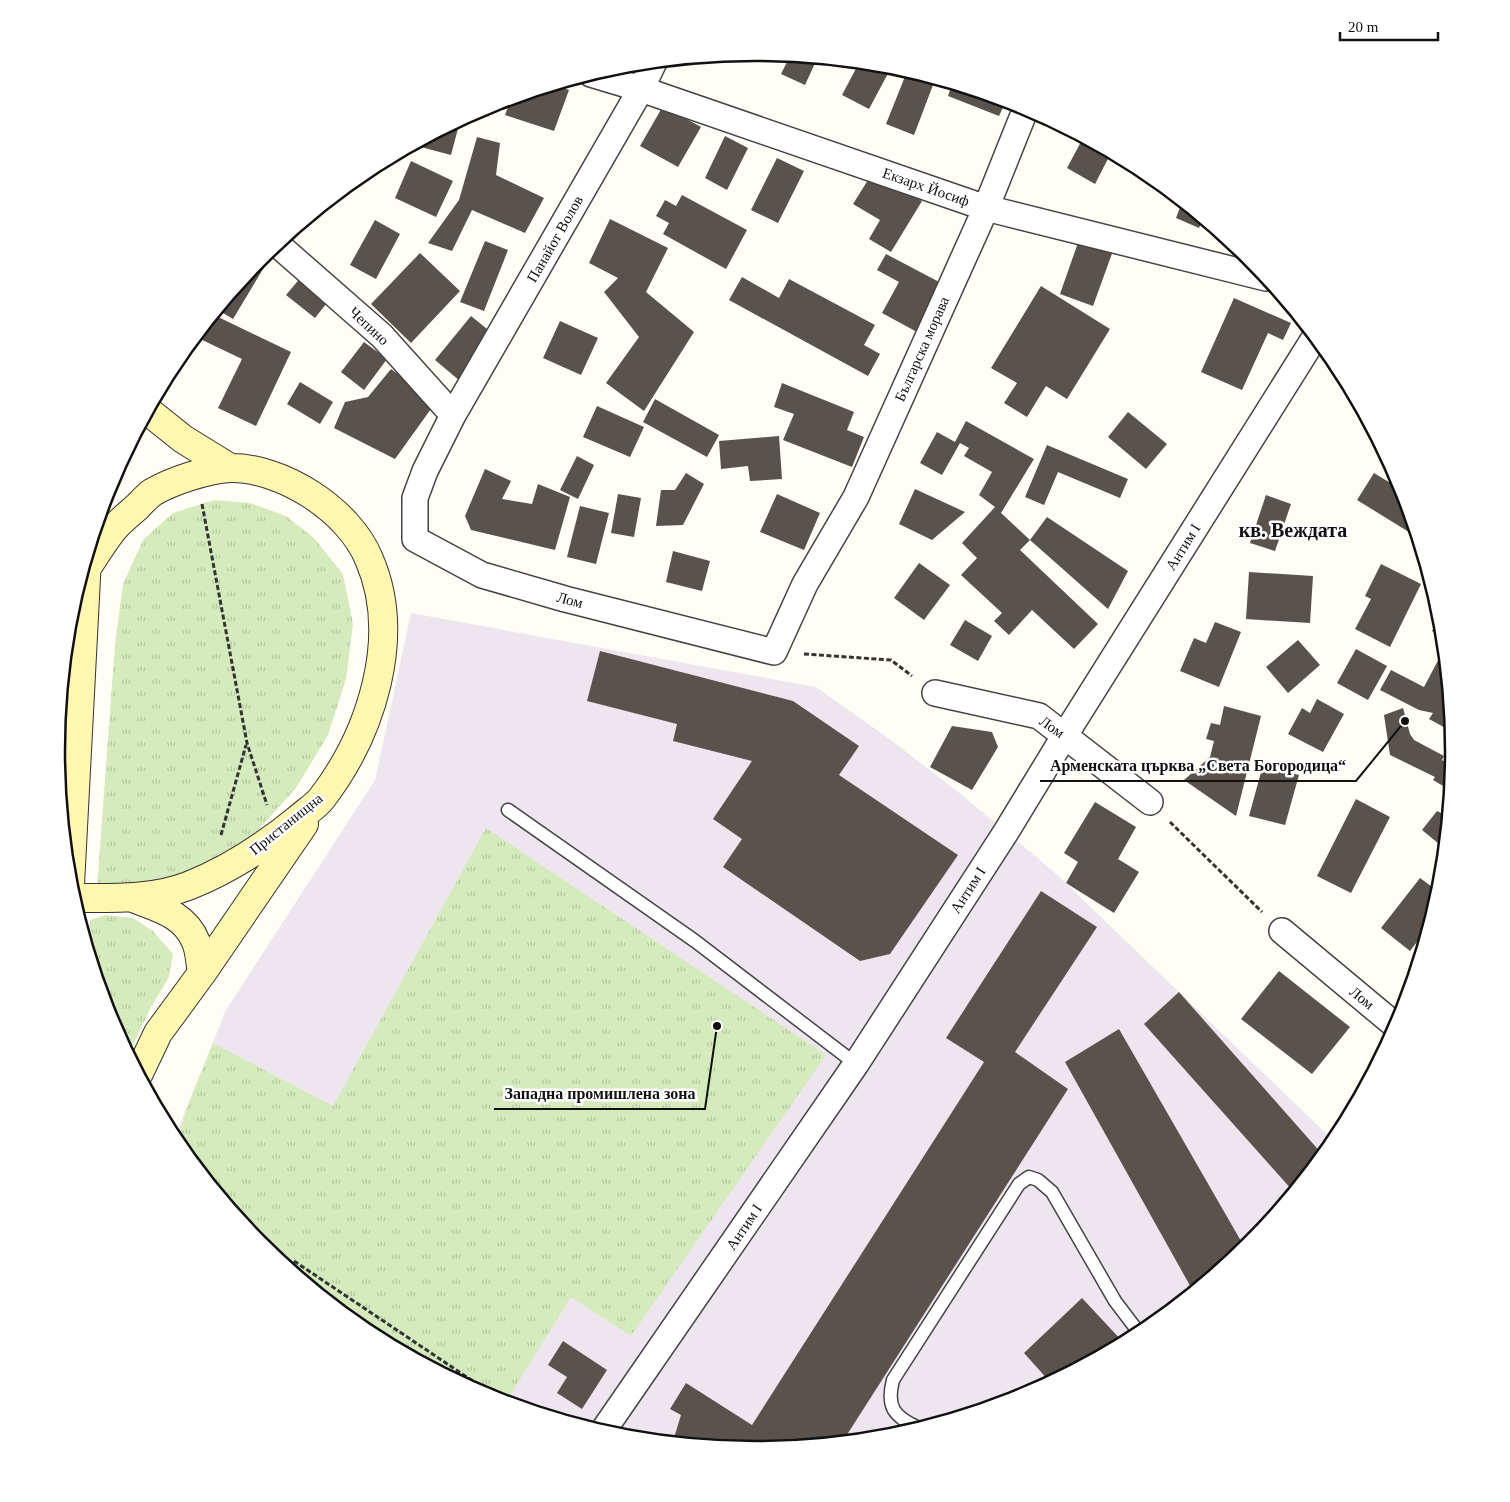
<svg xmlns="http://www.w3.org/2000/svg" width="1510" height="1502" font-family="Georgia,serif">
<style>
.industrial{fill:#eee6ef}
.grass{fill:url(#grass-tufts)}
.building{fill:#5a524d}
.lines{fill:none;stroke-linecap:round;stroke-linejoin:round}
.lane-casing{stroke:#444;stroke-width:15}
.street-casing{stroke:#444;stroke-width:28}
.secondary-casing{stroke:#333;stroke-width:30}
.path{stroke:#333;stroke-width:3;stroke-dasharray:5 2.5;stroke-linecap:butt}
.lane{stroke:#fff;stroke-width:12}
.street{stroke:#fff;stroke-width:25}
.secondary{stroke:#fff6b0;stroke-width:28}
.labels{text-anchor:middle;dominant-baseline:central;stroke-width:5;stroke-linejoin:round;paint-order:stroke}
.street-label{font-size:15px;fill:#111;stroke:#fff}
.district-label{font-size:20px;font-weight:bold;fill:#111;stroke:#fff}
.rim{fill:none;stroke:#111;stroke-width:2.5}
.leader{fill:none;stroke:#111;stroke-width:2}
.callout-dot{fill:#111;stroke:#fff;stroke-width:2}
.callout-label{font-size:16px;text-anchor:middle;font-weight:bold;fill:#111;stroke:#fff;stroke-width:5;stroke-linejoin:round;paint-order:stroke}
</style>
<defs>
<pattern id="grass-tufts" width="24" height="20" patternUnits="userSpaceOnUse" patternTransform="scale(1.25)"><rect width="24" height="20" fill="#d5ebbd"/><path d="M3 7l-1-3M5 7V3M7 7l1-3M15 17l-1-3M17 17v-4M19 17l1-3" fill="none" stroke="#b6c8a1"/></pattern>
</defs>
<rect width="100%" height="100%" fill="#fffdf5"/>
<path class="industrial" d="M411 613 816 687 891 740 962 795 1052 870 1334 1141 1249 1245 1143 1332 1022 1396 891 1436 755 1449 618 1436 487 1396 367 1332 261 1245 174 1139 226 1010 375 780Z"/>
<path class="grass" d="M214 500 250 503 286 516 314 538 343 574 353 624 346 679 328 735 296 788 249 840 200 872 137 889 97 888 115 644 123 584 143 540 173 513Z
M486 828 826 1055 631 1336 571 1297 506 1402 487 1396 367 1332 261 1245 177 1142 186 1110 213 1043 333 1106Z
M105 915 133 918 153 931 173 954 169 977 150 1009 129 1054 110 1018 88 947 90 920Z"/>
<path class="building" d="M790 56 817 59 805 85 781 74Z
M859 63 892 66 869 109 842 95Z
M906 74 933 85 914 135 886 124Z
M952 84 1006 101 999 116 948 96Z
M556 85 569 90 554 131 505 115 508 107 498 103Z
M663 106 701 127 678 167 640 146Z
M460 121 451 155 413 145Z
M725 136 748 148 727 190 705 178Z
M477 137 500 143 496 175 544 198 525 233 472 210 452 251 428 243 459 200Z
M1083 138 1111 153 1095 184 1067 168Z
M777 158 804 171 778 223 751 210Z
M411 161 453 181 436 217 395 198Z
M873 172 922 201 891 252 869 239 880 220 853 204Z
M682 195 747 230 726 269 663 234 669 223 656 216 665 200 676 206Z
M1182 202 1203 219 1199 228 1176 218Z
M610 219 668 248 646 292 694 332 644 411 606 383 639 337 604 292 618 278 589 263Z
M375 220 400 234 376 279 350 265Z
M1080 237 1114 248 1093 306 1060 294Z
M485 241 508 250 484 311 460 302Z
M268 251 272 254 233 319 218 310 261 257Z
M420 253 460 291 411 343 371 304Z
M886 254 943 284 917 332 882 313 899 282 877 270Z
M302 276 330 299 315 318 286 295Z
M742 277 779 298 789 279 875 325 864 345 880 354 868 376 729 300Z
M1041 286 1110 329 1067 399 1046 386 1027 417 1004 403 1017 383 991 368Z
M1234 298 1291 323 1283 340 1268 333 1242 390 1201 372Z
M214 315 291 352 256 426 218 408 242 359 196 337Z
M471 316 497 337 460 381 435 360Z
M560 321 598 338 581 375 543 358Z
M364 342 387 359 364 390 341 372Z
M391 369 436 402 395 459 334 428 345 402 368 397Z
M300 382 333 402 320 424 287 404Z
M782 383 854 412 847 430 864 437 852 467 783 440 794 414 774 407Z
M655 399 719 435 707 457 643 422Z
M597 406 644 427 630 457 583 437Z
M1128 412 1167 444 1146 469 1108 437Z
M1364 415 1371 428 1360 422Z
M966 421 1034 459 1001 513 1030 540 1020 550 1098 624 1074 649 1032 610 1009 635 994 621 1002 613 961 575 977 558 962 543 995 507 979 495 992 472 964 456 969 448 960 443 942 475 920 463 937 432 955 442Z
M779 436 782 479 750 481 748 466 721 469 719 441Z
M1047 445 1128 479 1120 498 1058 472 1044 505 1025 497Z
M577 456 594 465 578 499 560 490Z
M485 469 511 481 502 499 532 504 538 484 570 497 555 550 471 530 465 516Z
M686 473 704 484 683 525 656 526 661 490H675Z
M1374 473 1402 490 1417 537 1357 500Z
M915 489 965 512 932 540 899 524Z
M618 494 641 498 634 537 611 533Z
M777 494 820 513 804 550 760 532Z
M1266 495 1291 504 1275 551 1250 543Z
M580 506 609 513 596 564 567 557Z
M1047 517 1128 571 1108 609 1030 540Z
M673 551 710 561 702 591 666 582Z
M919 563 950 585 924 620 894 598Z
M1381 564 1421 584 1390 647 1355 629 1371 599 1365 596Z
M1249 572 1313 576 1310 623 1246 619Z
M1440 616 1441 621 1442 637 1432 631Z
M965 620 992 636 978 661 950 645Z
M1215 622 1241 632 1219 687 1180 671 1194 638 1206 643Z
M1298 640 1320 665 1288 693 1266 667Z
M1356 649 1387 666 1368 700 1337 683Z
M1444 649 1451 731 1429 719 1433 713 1419 710 1380 690 1391 670 1424 687Z
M600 651 793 701 859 746 839 775 958 855 890 954 860 961 723 867 742 839 713 819 752 761 673 741 677 724 587 701Z
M1317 699 1344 714 1323 752 1288 734 1302 708 1310 713Z
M1224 706 1261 716 1236 816 1184 780 1210 757 1214 741 1206 739 1211 723 1220 725Z
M1403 708 1410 734 1414 740 1444 756 1442 760 1448 764 1452 762 1450 790 1433 780 1435 777 1390 755 1384 715Z
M952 726 992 732 998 747 972 790 930 767Z
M1263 765 1299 775 1285 825 1249 816Z
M1356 799 1390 817 1351 893 1317 876Z
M1095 802 1136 827 1118 859 1139 872 1114 913 1066 883 1078 862 1064 853Z
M1437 811 1447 816 1444 848 1422 830Z
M1420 878 1439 892 1427 929 1410 951 1381 928Z
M1041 891 1097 927 1015 1052 1068 1089 843 1441 755 1449 673 1441 681 1415 670 1409 686 1383 752 1425 984 1062 946 1038Z
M1279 971 1350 1027 1312 1074 1241 1019Z
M1179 992 1323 1155 1293 1191 1144 1024Z
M1119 1029 1245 1248 1193 1291 1065 1062Z
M1082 1298 1123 1342 1050 1382 1024 1353Z
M563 1341 607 1370 582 1409 557 1393 567 1377 548 1365Z"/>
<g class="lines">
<defs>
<path id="lane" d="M508 810 695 941 856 1064
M919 1428C894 1417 886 1407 893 1380L1019 1184 1029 1177 1038 1180 1052 1192 1115 1301 1140 1334"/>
<path id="street" d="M654 62 641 89 453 415 425 471 415 498V539L482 575 565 599 774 652 805 584 856 497 986 208 1026 108
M591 74 641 89 986 208 1266 278
M277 244 382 336 453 415
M935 693 1039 716 1150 802
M1282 931 1396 1026
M603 1431 856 1064 1006 832 1065 735 1315 337"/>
<path id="secondary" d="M148 411 183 439 230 468
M70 885 87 559
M73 898C111 898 152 900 188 886 229 870 265 846 298 819 306 812 316 806 322 798 371 734 403 637 369 559 349 510 282 467 230 468 208 469 172 481 153 492 147 496 142 502 137 507 130 513 123 519 117 525 105 538 96 555 86 569
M133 898C158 908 185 914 196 942 200 951 200 963 202 973
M139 1073 158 1033 202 973 304 824"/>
</defs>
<use href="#lane" class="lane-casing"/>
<use href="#street" class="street-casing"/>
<use href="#secondary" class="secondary-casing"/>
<path class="path" d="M202 504 247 743 267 805
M804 654 891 660 912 676
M1170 822 1262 912
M221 835 246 745
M294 1261 501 1400"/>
<use href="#lane" class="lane"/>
<use href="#street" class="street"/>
<use href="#secondary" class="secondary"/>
</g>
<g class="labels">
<g class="street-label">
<text transform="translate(926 187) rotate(19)">Екзарх Йосиф</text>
<text transform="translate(555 239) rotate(-60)">Панайот Волов</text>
<text transform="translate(369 326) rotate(43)">Чепино</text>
<text transform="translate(922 349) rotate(-66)">Българска морава</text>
<text transform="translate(1183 547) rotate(-58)">Антим I</text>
<text transform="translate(570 600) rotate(15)">Лом</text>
<text transform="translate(1052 727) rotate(35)">Лом</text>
<text transform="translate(286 824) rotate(-39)">Пристанищна</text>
<text transform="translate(968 890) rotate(-57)">Антим I</text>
<text transform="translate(1362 998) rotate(39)">Лом</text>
<text transform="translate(744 1227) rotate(-56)">Антим I</text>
</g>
<g class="district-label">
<text x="1293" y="530">кв. Веждата</text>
</g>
</g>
<path d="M0 0H1510V1502H0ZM65 751a690 690 0 1 1 1380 0a690 690 0 1 1-1380 0Z" fill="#fff" fill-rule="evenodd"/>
<path class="rim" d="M65 751a690 690 0 1 1 1380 0a690 690 0 1 1-1380 0Z"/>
<path class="leader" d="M1405 721L1356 781H1040M717 1026L705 1109H494"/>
<g class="callout-dot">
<circle cx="1405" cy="721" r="5"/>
<circle cx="717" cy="1026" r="5"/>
</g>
<g class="callout-label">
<text x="1198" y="771">Арменската църква „Света Богородица“</text>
<text x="600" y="1099">Западна промишлена зона</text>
</g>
<path d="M1340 32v8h98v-8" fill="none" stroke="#111111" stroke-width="2.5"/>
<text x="1348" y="32" font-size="15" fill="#111111" stroke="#ffffff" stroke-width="4" paint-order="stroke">20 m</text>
</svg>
